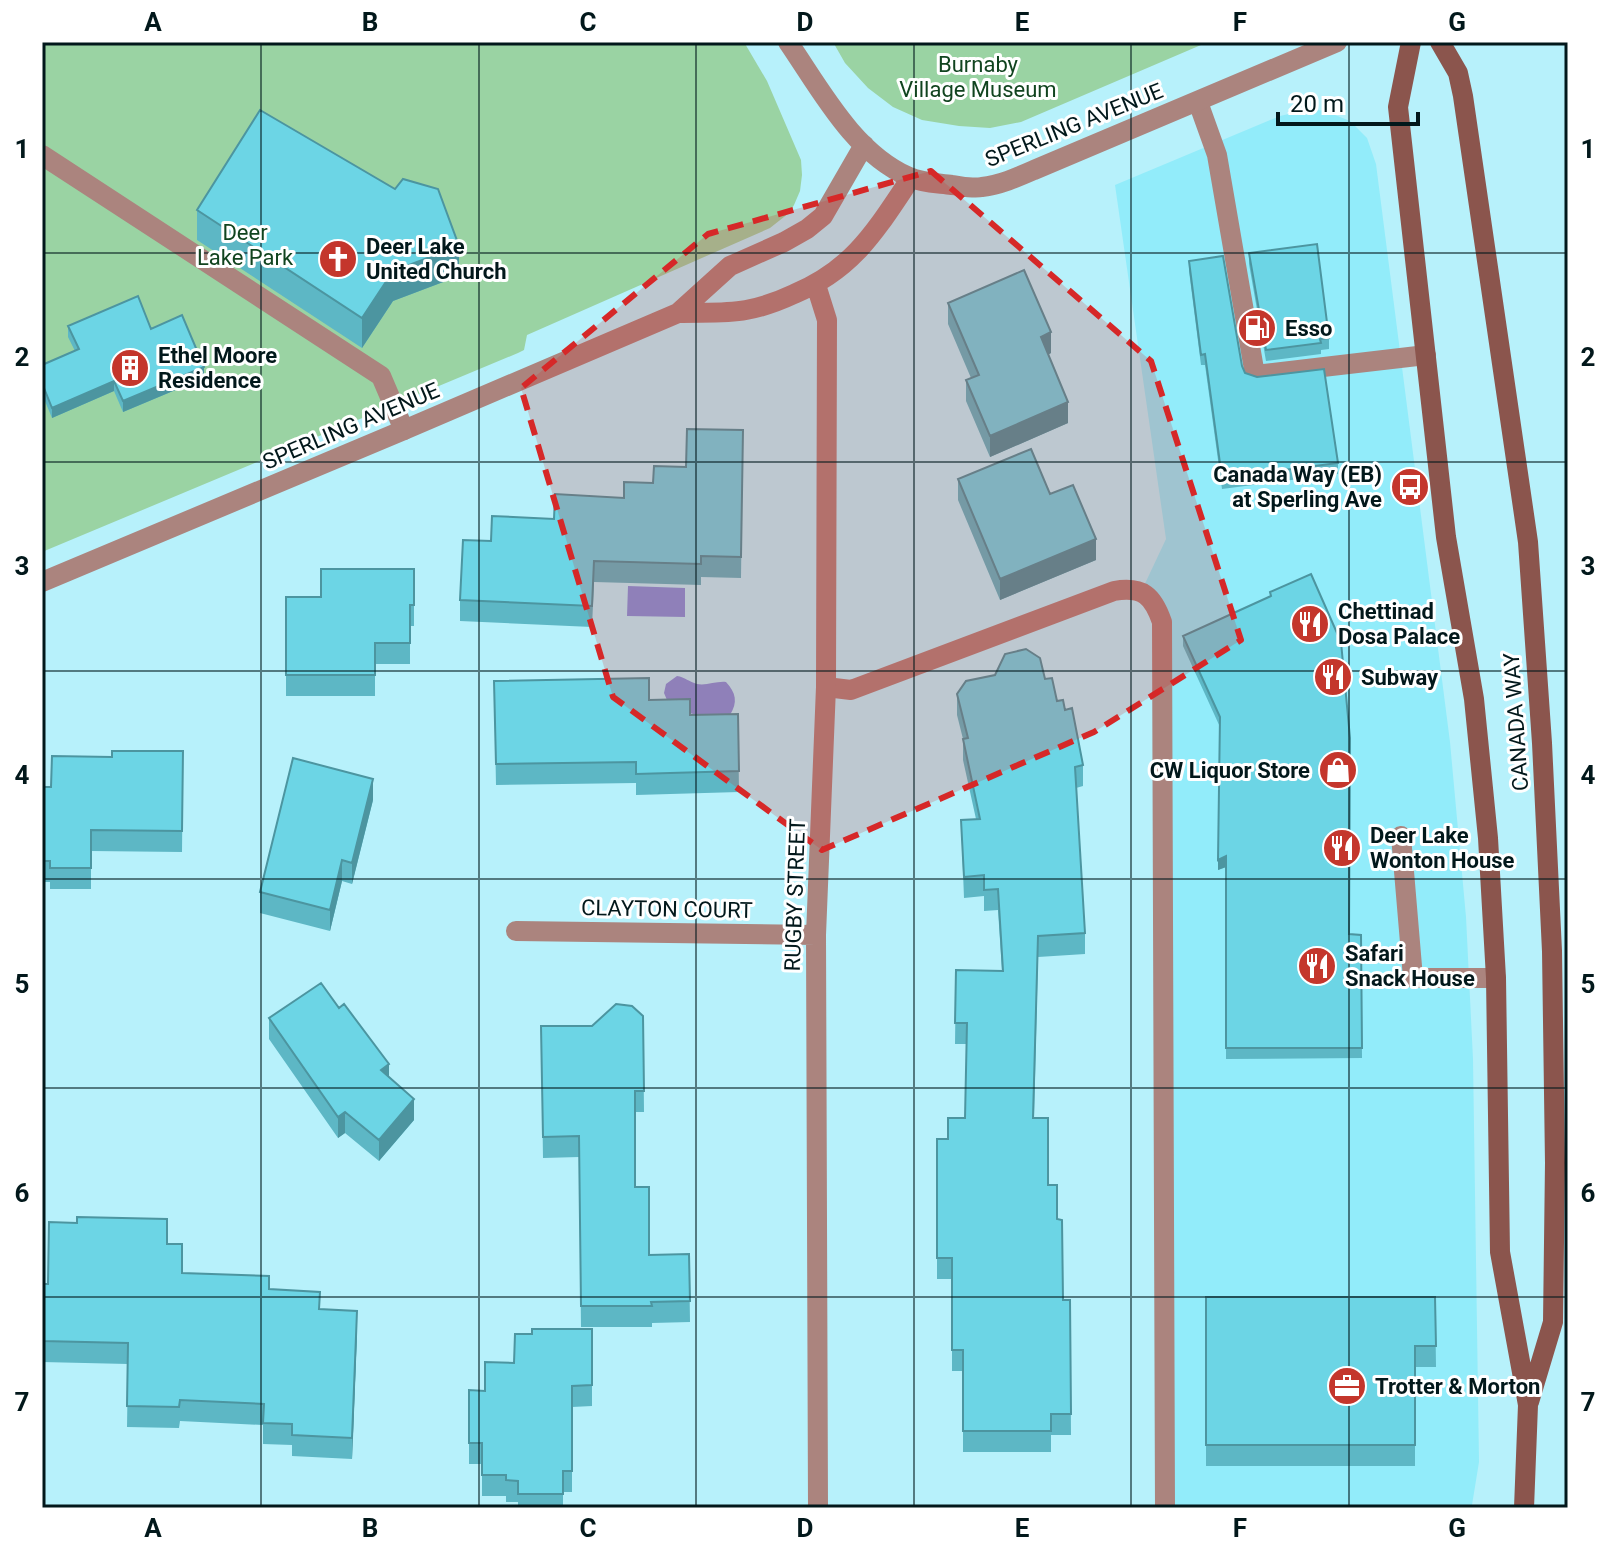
<svg xmlns="http://www.w3.org/2000/svg" width="1610" height="1550" font-family="Roboto,sans-serif">
<style>
.built{fill:#92ecfa}
.green{fill:#9ad3a3}
.water{fill:#7e97de}
.lines{fill:none;stroke-linecap:round;stroke-linejoin:round}
.lane{stroke:#ab847e;stroke-width:20}
.street{stroke:#ab847e;stroke-width:20}
.secondary{stroke:#8b554d;stroke-width:20}
.wall{fill:#5db7c5}
.shaded-wall{fill:#4c95a0}
.building{fill:#6cd5e5;stroke:#4c95a0;stroke-width:2}
.marked{fill:#d62828;fill-opacity:0.2;stroke:#d62828;stroke-width:6;stroke-dasharray:16 10;stroke-linejoin:round}
.grid{fill:none;stroke:#02181b;stroke-width:2;stroke-opacity:0.55}
.labels{text-anchor:middle;dominant-baseline:central;stroke-width:6;stroke-linejoin:round;paint-order:stroke}
.park-label{font-size:22px;fill:#11441f;stroke:#fff}
.street-label{font-size:22px;fill:#02181b;stroke:#fff}
.poi-label{font-size:22px;font-weight:bold;fill:#02181b;stroke:#fff;text-anchor:start}
.neatline{fill:none;stroke:#02181b;stroke-width:3}
.grid-label{font-size:26px;text-anchor:middle;font-weight:bold;fill:#02181b}
</style>
<rect width="100%" height="100%" fill="#b7f1fb"/>
<path class="built" d="M1310 109 1325 111 1350 121 1367 138 1376 164 1450 742 1466 917 1473 1059 1479 1462 1472 1505 1467 1508H1165L1162 622 1141 592 1166 539 1115 185 1280 116Z"/>
<path class="green" d="M42 42H744L767 81 801 160 802 175 800 191 794 205 789 213 770 228 527 335 524 350 518 353 42 552Z
M833 42H1208L1021 122 990 128 959 126 922 120 893 107 868 88 845 63Z"/>
<path class="water" d="M628 586 685 588V617L627 616Z
M677 676C685 677 689 682 697 684 706 686 716 681 726 682 736 693 738 702 730 715L713 720 670 707 664 693 666 684Z"/>
<g class="lines">
<path class="lane" d="M1198 102 1217 155 1255 375 1426 355
M42 155 381 376 404 430
M826 687 851 690 1114 591C1143 586 1153 596 1162 622L1165 1508
M1401 836 1413 978H1496"/>
<path class="street" d="M788 42C821 90 853 152 909 177 922 183 938 183 952 185 961 186 973 189 982 187 1000 185 1018 177 1034 170L1337 42
M816 285 827 320 826 687 816 935 818 1508
M678 313C700 312 725 314 746 310 763 307 779 301 794 294 854 269 876 230 911 178
M42 582 404 430 678 313 730 266 784 242 807 229 823 216 864 145
M516 931 816 935"/>
<path class="secondary" d="M1411 42 1398 107 1446 537 1474 699 1488 838 1496 978 1500 1252 1528 1405 1524 1508
M1440 42 1458 73 1463 96 1528 542 1542 743 1552 951 1555 1163 1553 1322 1529 1402"/>
</g>
<path class="wall" d="M395 189 459 276 393 301 362 348 197 240V210Z
M1249 253 1329 338V349L1321 350V354L1266 361 1249 264Z
M1189 261 1245 373 1338 463V474L1222 489 1205 365H1201L1189 271Z
M948 303 1051 353 1048 355 1068 423 990 457 966 401V380L971 378 948 324Z
M68 326 151 329 204 378 123 412 114 391 52 418 42 394V365L75 351 68 337Z
M743 430 741 578 701 577V585L594 582 592 627 460 621V600L491 541 554 519 624 498 686 467Z
M958 479 1050 494 1096 560 1000 600 958 500Z
M414 569V626H410V664H375V696H286V597H321Z
M1311 574 1349 934 1361 935 1362 1058 1226 1059V867L1218 870 1220 727 1183 646V636L1270 597V592Z
M1045 679 1057 701 1083 765V786L1076 788 1085 933V954L1038 957 1034 1118 1048 1185 1057 1219 1063 1300H1070L1071 1435H1051V1452H963V1371H952V1279H937V1139H948L965 1118 967 1044H955L956 970 1002 971 998 910 984 911V896L964 898 961 820 976 819 963 760V739L957 715V694Z
M494 681 649 700 690 715 738 714 739 792 636 795V783L496 785Z
M183 751 182 852 91 851V889H50V882H42V787H51L112 757Z
M373 800 352 884 342 881 330 931 260 913V892Z
M339 1008 389 1078 414 1120 379 1161 345 1133 338 1138 269 1039V1018Z
M643 1016 644 1112H635V1187L649 1255 689 1254 690 1322 652 1323V1327H581L579 1157 543 1158 541 1026H592Z
M167 1244 182 1273 269 1289 320 1309 357 1332 352 1459 292 1456V1445L263 1444V1425L180 1421 179 1428 127 1427 128 1364 42 1362V1284H48Z
M1206 1297H1435L1436 1367H1415V1466H1206Z
M592 1329V1406L572 1407V1492H563V1508H518V1502H506V1496H482V1464H469V1390L485 1391 514 1363 532 1334Z"/>
<path class="shaded-wall" d="M459 246V276L393 301 362 348V318L393 271Z
M1051 332V353L1041 358V337Z
M204 367V378L123 412V401Z
M114 381V391L52 418V408Z
M1068 402V423L990 457V436Z
M1096 539V560L1000 600V579Z
M373 779V800L352 884V863Z
M1226 856V867L1218 870V860Z
M342 860V881L330 931V910Z
M389 1064V1085L381 1070Z
M414 1099V1120L379 1161V1140Z
M345 1112V1133L338 1138V1117Z
M357 1311V1332L352 1459V1438Z"/>
<path class="building" d="M260 110 395 189 403 179 438 189 459 246 393 271 362 318 197 210Z
M1317 244 1329 338 1320 339 1321 343 1266 350 1249 253Z
M1223 256 1242 366 1245 373 1257 377 1324 369 1338 463 1222 478 1205 354 1201 355 1189 261Z
M1024 270 1051 332 1041 337 1068 402 990 436 966 380 979 375 948 303Z
M138 296 151 329 182 315 204 367 123 401 114 381 52 408 42 383V365L79 349 68 326Z
M687 429 743 430 741 557 701 556V564L594 561 592 606 460 600 463 540 491 541 492 516 554 519 555 494 624 498V482L653 483 654 466 686 467Z
M1031 449 1050 494 1073 485 1096 539 1000 579 958 479Z
M321 569H414V605H410V643H375V675H286V597H321Z
M1311 574 1341 642 1350 738 1349 934 1361 935 1362 1048H1226V856L1218 860 1220 717 1183 636 1271 596 1270 592Z
M1026 649 1040 658 1045 679 1052 678 1057 701 1063 700 1065 710 1072 708 1083 765 1075 767 1085 933 1038 936 1033 1118H1048V1185H1057V1219L1062 1220 1063 1300H1070L1071 1414H1051V1431H963V1350H952V1258H937V1139H948V1118H965L967 1023H955L956 970 1003 971 998 889 984 890V875L964 877 961 820 980 819 963 739 968 738 957 694 966 681 995 675 1005 654Z
M649 678V700L690 699V715L738 714 739 771 636 774V762L496 764 494 681Z
M112 751H183L182 831 91 830V868H50V861H42V787H51L52 756 112 757Z
M293 758 373 779 352 863 342 860 330 910 260 892Z
M321 983 339 1008 344 1004 389 1064 381 1070 414 1099 379 1140 345 1112 338 1117 269 1018Z
M616 1004 632 1006 643 1016 644 1091H635V1187H649V1255L689 1254 690 1301 651 1302 652 1306H581L579 1136 543 1137 541 1026H592Z
M77 1217 167 1219V1244H182V1273L269 1276V1289L320 1292 319 1309 357 1311 352 1438 292 1435V1424L263 1423 264 1404 180 1400 179 1407 127 1406 128 1343 42 1341V1284H48L49 1222 77 1223Z
M1206 1297H1435L1436 1346H1415V1445H1206Z
M532 1329H592V1385L572 1386V1471H563V1494H518V1481L506 1480V1475H482V1443H469V1390L485 1391V1362L514 1363 515 1334H532Z"/>
<path class="marked" d="M931 171 1151 361 1241 640 1094 732 822 850 613 697 521 388 708 234Z"/>
<path class="grid" d="M261 42V1508M479 42V1508M696 42V1508M914 42V1508M1131 42V1508M1349 42V1508M42 253H1568M42 462H1568M42 671H1568M42 879H1568M42 1088H1568M42 1297H1568"/>
<defs>
<symbol id="church-disc" viewBox="-11 -11 22 22"><circle r="9.5" fill="#c4362c" stroke="#fff"/><path d="M-1.2-6h2.4v3.5h3.3v2.4h-3.3V6h-2.4V-.1h-3.3v-2.4h3.3Z" fill="#fff"/></symbol>
<symbol id="fuel-disc" viewBox="-11 -11 22 22"><circle r="9.5" fill="#c4362c" stroke="#fff"/><path d="M-5.5-6h7V0h2V4h1.3V-2.5L3-4.5l.8-.8L6-3V5H2.5V1h-1V6h-7ZM-4.2-4.7v3.2H.2V-4.7Z" fill="#fff"/></symbol>
<symbol id="building-disc" viewBox="-11 -11 22 22"><circle r="9.5" fill="#c4362c" stroke="#fff"/><path d="M-4-6H4V6H1V3H-1V6H-4ZM-2.5-4.3h1.7v1.8h-1.7ZM.8-4.3h1.7v1.8H.8ZM-2.5-1h1.7V.8h-1.7ZM.8-1h1.7V.8H.8Z" fill="#fff"/></symbol>
<symbol id="bus-disc" viewBox="-11 -11 22 22"><circle r="9.5" fill="#c4362c" stroke="#fff"/><path d="M-5-6H5V4H4V6H2V4H-2V6H-4V4H-5ZM-3.5-4V0h7V-4ZM-3.5 1.2v1.5H-2V1.2ZM2 1.2v1.5H3.5V1.2Z" fill="#fff"/></symbol>
<symbol id="restaurant-disc" viewBox="-11 -11 22 22"><circle r="9.5" fill="#c4362c" stroke="#fff"/><path d="M-5-6h1v4h1v-4h1v4h1v-4h1v5L-1.5 .5V6h-2V.5L-5-1ZM5-6V6H3V1.5H1.5Q1.5-4 5-6Z" fill="#fff"/></symbol>
<symbol id="shop-disc" viewBox="-11 -11 22 22"><circle r="9.5" fill="#c4362c" stroke="#fff"/><path d="M-5-2.5h2.3a2.7 3.5 0 0 1 5.4 0H5L5.5 6h-11ZM-1.5-2.5h3a1.5 2.3 0 0 0-3 0Z" fill="#fff"/></symbol>
<symbol id="office-disc" viewBox="-11 -11 22 22"><circle r="9.5" fill="#c4362c" stroke="#fff"/><path d="M-6-3h4V-5.5h4V-3h4V5H-6ZM-1-4.5V-3h2v-1.5ZM-6 0V1H6V0Z" fill="#fff"/></symbol>
</defs>
<g fill-rule="evenodd">
<use href="#church-disc" x="316" y="237" width="44" height="44"/>
<use href="#fuel-disc" x="1235" y="306" width="44" height="44"/>
<use href="#building-disc" x="108" y="346" width="44" height="44"/>
<use href="#bus-disc" x="1388" y="465" width="44" height="44"/>
<use href="#restaurant-disc" x="1288" y="602" width="44" height="44"/>
<use href="#restaurant-disc" x="1311" y="655" width="44" height="44"/>
<use href="#shop-disc" x="1316" y="748" width="44" height="44"/>
<use href="#restaurant-disc" x="1320" y="826" width="44" height="44"/>
<use href="#restaurant-disc" x="1295" y="944" width="44" height="44"/>
<use href="#office-disc" x="1325" y="1364" width="44" height="44"/>
</g>
<g class="labels">
<g class="park-label">
<text x="978" y="64">Burnaby<tspan x="978" dy="25">Village Museum</tspan></text>
<text x="245" y="232">Deer<tspan x="245" dy="25">Lake Park</tspan></text>
</g>
<g class="street-label">
<text transform="translate(1074 125) rotate(-22)">SPERLING AVENUE</text>
<text transform="translate(351 426) rotate(-23)">SPERLING AVENUE</text>
<text transform="translate(1516 722) rotate(-94)">CANADA WAY</text>
<text transform="translate(795 895) rotate(-88)">RUGBY STREET</text>
<text transform="translate(667 909) rotate(1)">CLAYTON COURT</text>
</g>
<g class="poi-label">
<text x="366" y="246">Deer Lake<tspan x="366" dy="25">United Church</tspan></text>
<text x="1285" y="328">Esso</text>
<text x="158" y="355">Ethel Moore<tspan x="158" dy="25">Residence</tspan></text>
<text x="1382" y="474" text-anchor="end">Canada Way (EB)<tspan x="1382" dy="25">at Sperling Ave</tspan></text>
<text x="1338" y="611">Chettinad<tspan x="1338" dy="25">Dosa Palace</tspan></text>
<text x="1361" y="677">Subway</text>
<text x="1310" y="770" text-anchor="end">CW Liquor Store</text>
<text x="1370" y="835">Deer Lake<tspan x="1370" dy="25">Wonton House</tspan></text>
<text x="1345" y="953">Safari<tspan x="1345" dy="25">Snack House</tspan></text>
<text x="1375" y="1386">Trotter &amp; Morton</text>
</g>
</g>
<rect width="1610" height="1550" fill="none" stroke="#ffffff" stroke-width="88"/>
<path d="M1278 112v12h140v-12" fill="none" stroke="#02181b" stroke-width="4"/>
<text x="1290" y="112" font-size="24" fill="#02181b" stroke="#ffffff" stroke-width="6" paint-order="stroke">20 m</text>
<rect x="44" y="44" width="1522" height="1462" class="neatline"/>
<g class="grid-label">
<text x="153" y="31">A</text>
<text x="370" y="31">B</text>
<text x="588" y="31">C</text>
<text x="805" y="31">D</text>
<text x="1022" y="31">E</text>
<text x="1240" y="31">F</text>
<text x="1457" y="31">G</text>
<text x="22" y="158">1</text>
<text x="1588" y="158">1</text>
<text x="22" y="366">2</text>
<text x="1588" y="366">2</text>
<text x="22" y="575">3</text>
<text x="1588" y="575">3</text>
<text x="22" y="784">4</text>
<text x="1588" y="784">4</text>
<text x="22" y="993">5</text>
<text x="1588" y="993">5</text>
<text x="22" y="1202">6</text>
<text x="1588" y="1202">6</text>
<text x="22" y="1411">7</text>
<text x="1588" y="1411">7</text>
<text x="153" y="1537">A</text>
<text x="370" y="1537">B</text>
<text x="588" y="1537">C</text>
<text x="805" y="1537">D</text>
<text x="1022" y="1537">E</text>
<text x="1240" y="1537">F</text>
<text x="1457" y="1537">G</text>
</g>
</svg>
